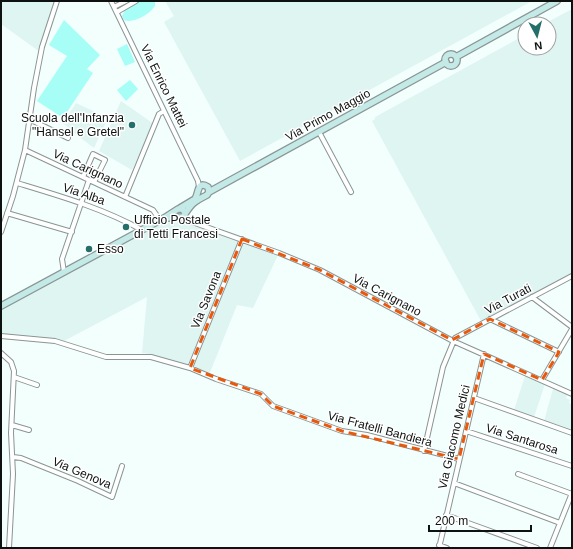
<svg xmlns="http://www.w3.org/2000/svg" width="573" height="549" font-family="Helvetica,sans-serif">
<style>
.built{fill:#dff5f2}
.green{fill:#a6fef6}
.lines{fill:none;stroke-linecap:round;stroke-linejoin:round}
.minor-casing{stroke:#8a9594;stroke-width:6}
.secondary-casing{stroke:#8a9594;stroke-width:8}
.minor{stroke:#fff;stroke-width:4}
.secondary{stroke:#c4eae7;stroke-width:5.5}
.marked{fill:none;stroke:#e8590c;stroke-width:3;stroke-dasharray:8 5;stroke-linejoin:round}
.poi-dot{fill:#256f6a;stroke:#fff;stroke-width:1.5}
.labels{text-anchor:middle;dominant-baseline:central;stroke-width:3;stroke-linejoin:round;paint-order:stroke}
.street-label{font-size:12px;fill:#0d1211;stroke:#fff}
.poi-label{font-size:12px;fill:#0d1211;stroke:#fff;text-anchor:start}
</style>
<rect width="100%" height="100%" fill="#f2fffd"/>
<path class="built" d="M1 1H56L40 52 1 24Z
M165 1H532L240 161 164 22 174 16Z
M572 9V273L481 321 372 121 375 119V117L525 35V48H549V24H544Z
M121 101 154 124 132 170 99 151Z
M76 103 108 118 94 148 78 136 63 123Z
M160 220 190 221 279 253 253 308 237 305 209 375 149 354 142 353 147 297 64 341 1 336V306Z
M525 376 545 384 534 417 514 410Z
M553 389 567 395 566 398 570 400 569 403 572 405V431L544 421Z"/>
<path class="green" d="M138 1H155V6C150 14 133 24 124 20L122 16 126 8Z
M64 20 100 55 87 69 93 73 63 118 37 101 67 56 49 45Z
M127 44 135 62 125 66 117 49Z
M130 80 138 89 126 101 117 90Z"/>
<g class="lines">
<defs>
<path id="minor" d="M111 1 198 181 199 187
M114 7 126 1
M117 12 136 1
M29 119 68 138
M319 132 351 192
M25 150 153 210 160 220
M83 177 93 154 105 160 94 182
M17 183C60 196 102 208 142 230
M125 197 159 114 164 111
M7 213 72 232
M181 218 279 253 320 270 453 341 572 394
M1 232 13 196 25 150 34 88 42 47 57 1
M64 272 62 259 89 180
M532 297 572 327
M490 319 559 352
M1 336 55 341 106 357H151L190 368 216 379 261 394 273 406 342 431 367 435 459 459
M1 353 11 362 14 371 11 433 13 474 9 548
M190 368 242 239
M14 377 37 385
M542 380 572 329
M474 398 572 433
M12 425 29 430
M466 431 572 466
M424 451 443 367 455 338 572 276
M13 457 21 458 78 481 112 497 122 466
M518 474 572 494
M454 483 560 523
M446 515 537 548
M439 545 447 548
M439 548 484 354
M550 548 572 493"/>
<path id="secondary" d="M445 60a6 6 0 1 1 12 0a6 6 0 1 1-12 0Z
M456 57 557 1
M209 192 446 62
M166 218 183 217C191 204 193 202 207 195L209 192 208 187C197 180 199 193 195 199L180 208
M1 306 164 218 178 209H182L185 212"/>
</defs>
<use href="#minor" class="minor-casing"/>
<use href="#secondary" class="secondary-casing"/>
<use href="#minor" class="minor"/>
<use href="#secondary" class="secondary"/>
</g>
<path class="marked" d="M242 239 320 270 452 340 490 319 559 352 542 380 484 354 459 459 342 431 273 406 261 394 190 368Z"/>
<g class="poi-dot">
<circle cx="132" cy="125" r="4"/>
<circle cx="126" cy="227" r="4"/>
<circle cx="89" cy="249" r="4"/>
</g>
<g class="labels">
<g class="street-label">
<text transform="translate(164 86) rotate(64)">Via Enrico Mattei</text>
<text transform="translate(328 115) rotate(-29)">Via Primo Maggio</text>
<text transform="translate(88 169) rotate(25)">Via Carignano</text>
<text transform="translate(84 194) rotate(19)">Via Alba</text>
<text transform="translate(387 295) rotate(28)">Via Carignano</text>
<text transform="translate(508 299) rotate(-28)">Via Turati</text>
<text transform="translate(206 300) rotate(-68)">Via Savona</text>
<text transform="translate(380 429) rotate(15)">Via Fratelli Bandiera</text>
<text transform="translate(454 437) rotate(-77)">Via Giacomo Medici</text>
<text transform="translate(522 439) rotate(18)">Via Santarosa</text>
<text transform="translate(82 473) rotate(23)">Via Genova</text>
</g>
<g class="poi-label">
<text x="124" y="118" text-anchor="end">Scuola dell'Infanzia<tspan x="124" dy="14">"Hansel e Gretel"</tspan></text>
<text x="134" y="220">Ufficio Postale<tspan x="134" dy="14">di Tetti Francesi</tspan></text>
<text x="97" y="249">Esso</text>
</g>
</g>
<rect width="573" height="549" fill="none" stroke="#0d1211" stroke-width="4"/>
<g transform="translate(537 36) rotate(173)"><circle r="19" fill="#ffffff" stroke="#9ea0a0"/>
<path d="M0-3L7 15L0 10L-7 15Z" fill="#256f6a"/>
<text y="-6" font-size="11" font-weight="bold" text-anchor="middle" fill="#0d1211">N</text>
</g>
<path d="M429 525v6h102v-6" fill="none" stroke="#0d1211" stroke-width="2"/>
<text x="435" y="525" font-size="12" fill="#0d1211" stroke="#ffffff" stroke-width="3" paint-order="stroke">200 m</text>
</svg>
